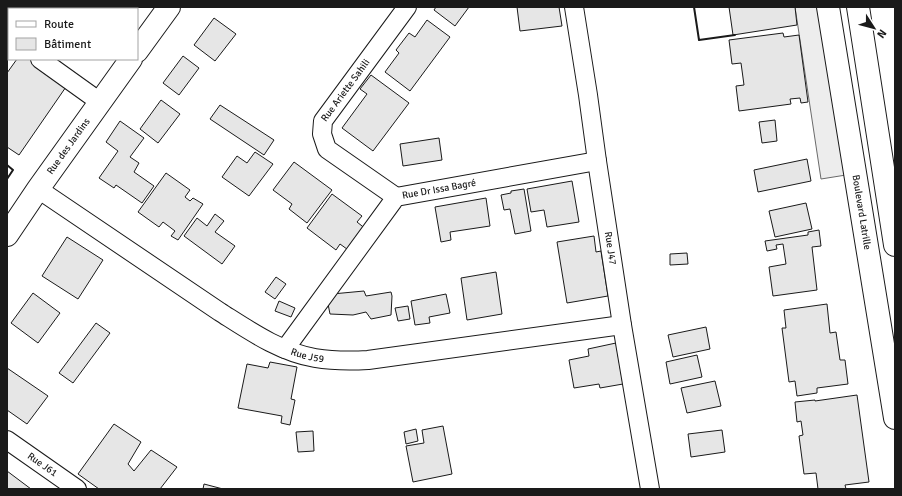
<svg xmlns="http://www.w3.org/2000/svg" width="902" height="496" font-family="Signika,sans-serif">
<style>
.built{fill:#ededed;stroke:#6a6a6a}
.building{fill:#e6e6e6;stroke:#1a1a1a}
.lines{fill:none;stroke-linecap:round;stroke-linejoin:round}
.minor-casing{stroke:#1a1a1a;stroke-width:20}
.major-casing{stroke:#1a1a1a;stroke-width:24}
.minor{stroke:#fff;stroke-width:18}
.major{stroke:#fff;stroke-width:22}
.wall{stroke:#1a1a1a;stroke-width:2}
.labels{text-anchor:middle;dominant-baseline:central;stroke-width:3;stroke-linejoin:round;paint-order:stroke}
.street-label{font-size:10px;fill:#1a1a1a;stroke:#fff}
</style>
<rect width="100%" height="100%" fill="#fff"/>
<path class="built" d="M795 7H821L846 175 821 179Z"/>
<path class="building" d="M41 7H51L53 9H40Z
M436 7H469L455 26 434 10Z
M517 7H559L562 26 520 31Z
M729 7H795L797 25 733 35Z
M214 18 236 34 215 61 194 45Z
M427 20 450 37 410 91 385 72 399 53 396 50 409 33 415 37Z
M783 33 784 37 799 35 808 102 801 103 800 98 790 99 791 104 739 111 736 86 744 85 741 63 732 64 729 40Z
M183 56 199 68 179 95 163 83Z
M17 59H32L68 84 19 155 7 147V73Z
M371 75 409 103 373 151 342 128 367 94 360 89Z
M161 100 180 114 158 143 140 129Z
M220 105 274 140 264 155 210 119Z
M775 120 777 141 762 143 759 122Z
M120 121 144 138 130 157 139 163 134 172 154 186 142 203 116 185 114 188 99 178 118 151 106 142Z
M439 138 442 160 403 166 400 144Z
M255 152 273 164 249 196 222 177 237 156 247 163Z
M807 159 811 181 758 192 754 170Z
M294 162 332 190 307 223 289 209 292 204 273 190Z
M166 173 190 190 185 197 190 201 193 198 203 204 178 240 171 236 175 231 163 222 159 227 138 212Z
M572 181 579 222 547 227 544 210 531 212 527 189Z
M524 189 531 231 515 234 510 209 504 210 501 195 511 193V191Z
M332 194 362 216 357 222 367 230 351 252 340 244 336 250 307 228Z
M486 198 490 226 450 232 451 240 441 242 435 207Z
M806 203 812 229 775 237 769 211Z
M215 214 224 221 215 232 235 246 222 264 184 236 197 218 207 226Z
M819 230 821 246 812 247 817 290 773 296 769 267 786 264 783 244 776 245 777 249 767 251 765 241 808 235V232Z
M594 236 596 252 601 251 608 296 567 303 557 242Z
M67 237 103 260 78 299 42 276Z
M687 253 688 264 670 265V254Z
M496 272 502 314 467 320 461 278Z
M276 277 286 284 275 299 265 292Z
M364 291 366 296 391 292 392 296 391 315 371 319 366 312 353 315 330 314 327 299 332 294Z
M33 293 60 313 38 343 11 323Z
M446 294 450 313 429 317 430 323 415 325 411 301Z
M279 301 295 308 291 317 275 311Z
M827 304 830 333 836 332 840 360H845L848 384 817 388V393L797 396 795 381 789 382 782 328H786L784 310Z
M408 306 410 319 398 321 395 308Z
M96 323 110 333 73 383 59 373Z
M706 327 710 349 673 357 668 335Z
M616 343 623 384 600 388 599 384 574 388 569 360 589 356 588 349Z
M697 355 702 377 670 384 666 362Z
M270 362 297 367 291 399 295 400 290 425 281 423 282 416 238 408 247 364 268 368Z
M7 368 48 396 27 424 7 410Z
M715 381 721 406 687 413 681 388Z
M857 395 869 482 845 485 846 489H818L816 473 804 474 799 436 803 435 801 421 797 422 795 402 815 400V401Z
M114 424 141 442 128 464 134 471 151 450 177 467 160 489H99L78 474Z
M443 426 452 474 413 482 406 446 424 443 422 430Z
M416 429 418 441 406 444 404 432Z
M722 430 725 452 691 457 688 434Z
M313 431 314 451 298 452 296 432Z
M7 471 31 489H7Z
M204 484 223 489H203Z"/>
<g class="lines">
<defs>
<g id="minor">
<path id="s1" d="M574 7 588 95 597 161 622 325 650 489"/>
<path d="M7 35 9 37"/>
<path d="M40 59 100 102"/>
<path id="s2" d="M38 189 220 312C250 331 280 352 315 358 333 361 350 361 368 360L622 325"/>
<path id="s3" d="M396 197 327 149 322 134 323 121 407 7"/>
<path id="s4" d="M285 349 396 197 597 161"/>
<path id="s5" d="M7 440 77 489"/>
</g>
<g id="major">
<path id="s6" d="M828 7 895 418"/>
<path d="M858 7 895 245"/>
<path d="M137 51 169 7"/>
<path id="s7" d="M7 235 38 189 131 59"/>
</g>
</defs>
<use href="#minor" class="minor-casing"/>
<use href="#major" class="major-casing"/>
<use href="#minor" class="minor"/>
<use href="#major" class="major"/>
<path class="wall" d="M694 7 699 40 735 35
M7 165 13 170 7 179"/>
</g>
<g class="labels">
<g class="street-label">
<text stroke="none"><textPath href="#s3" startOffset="151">Rue Ariette Sahili</textPath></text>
<text stroke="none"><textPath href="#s7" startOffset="108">Rue des Jardins</textPath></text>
<text stroke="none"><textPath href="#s4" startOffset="232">Rue Dr Issa Bagré</textPath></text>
<text stroke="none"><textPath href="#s6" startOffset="208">Boulevard Latrille</textPath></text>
<text stroke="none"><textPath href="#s1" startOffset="244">Rue J47</textPath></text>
<text stroke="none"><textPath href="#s2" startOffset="318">Rue J59</textPath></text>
<text stroke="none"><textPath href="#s5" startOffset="43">Rue J61</textPath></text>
</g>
</g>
<rect width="902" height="496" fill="none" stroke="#1a1a1a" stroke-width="16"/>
<rect x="8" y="8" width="130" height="52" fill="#ffffff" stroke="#a3a3a3"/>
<rect x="16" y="21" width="20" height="6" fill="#ffffff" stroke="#a3a3a3"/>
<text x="44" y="28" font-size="12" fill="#1a1a1a">Route</text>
<rect x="16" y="38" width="20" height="12" fill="#e6e6e6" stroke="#a3a3a3"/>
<text x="44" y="48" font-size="12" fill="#1a1a1a">Bâtiment</text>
<g transform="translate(874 28) rotate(126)" stroke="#ffffff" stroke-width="3" paint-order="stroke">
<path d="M0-3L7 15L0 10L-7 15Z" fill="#1a1a1a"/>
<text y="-6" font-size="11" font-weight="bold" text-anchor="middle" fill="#1a1a1a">N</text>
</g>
</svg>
